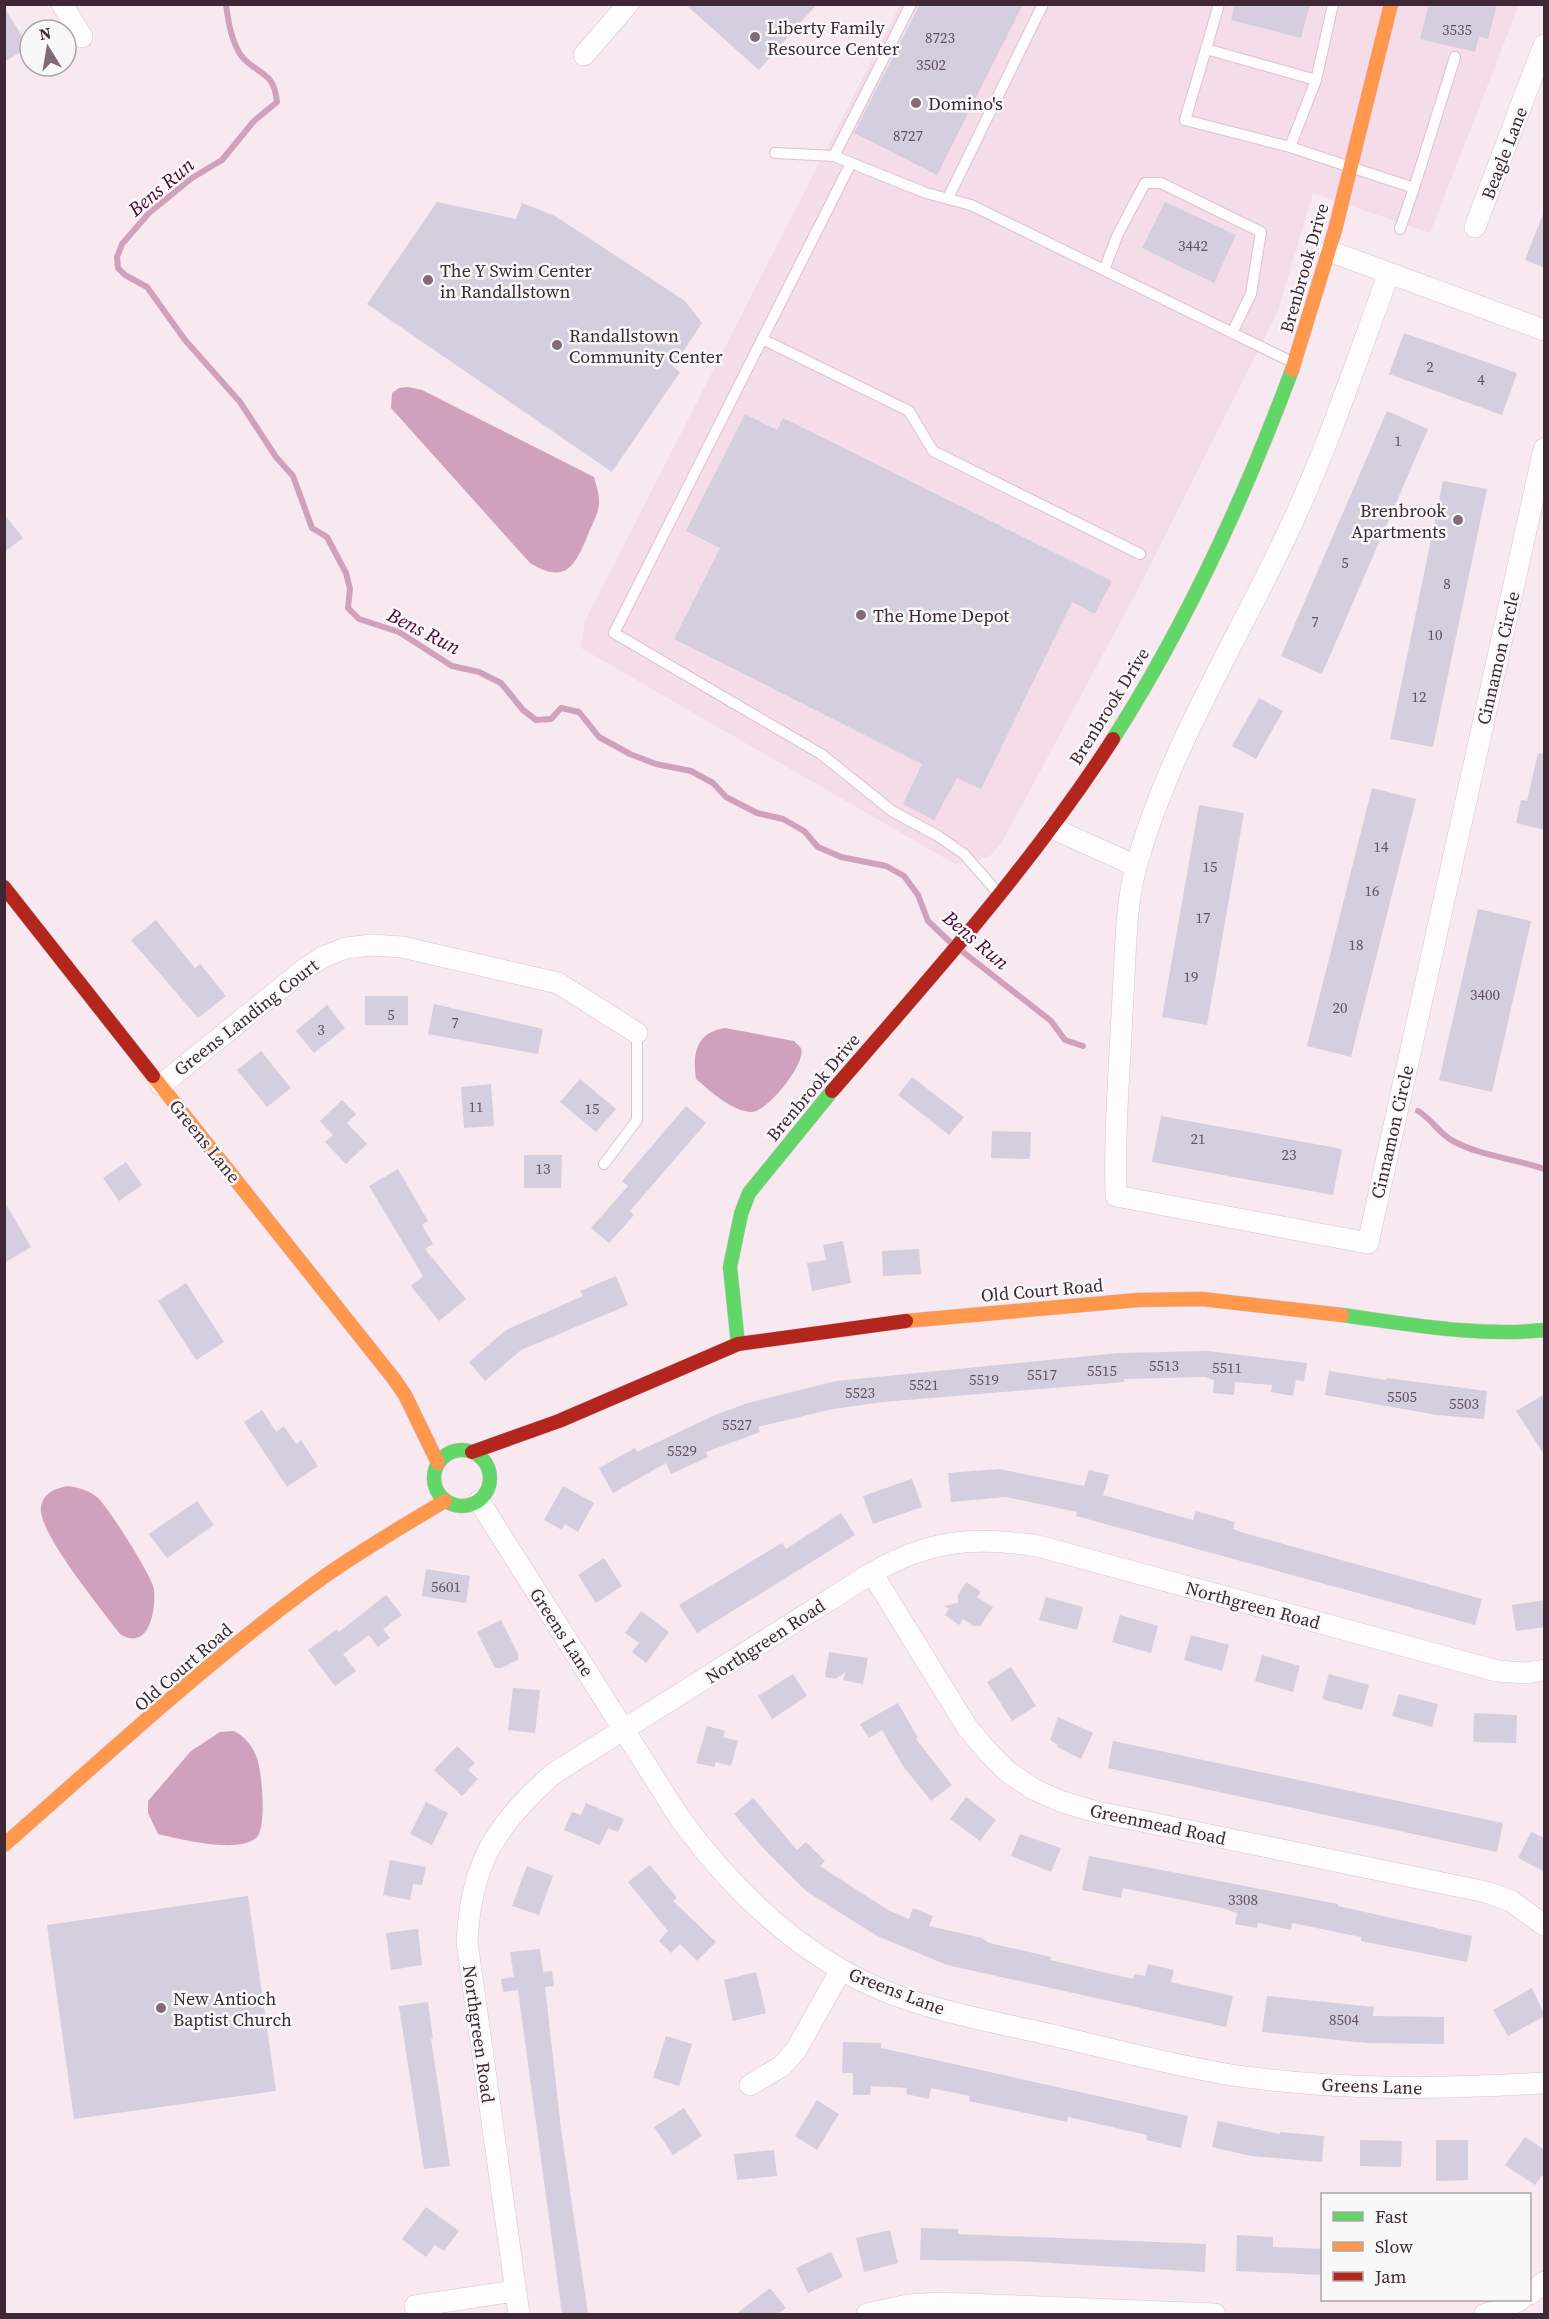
<svg xmlns="http://www.w3.org/2000/svg" width="1549" height="2319" font-family="'Source Serif 4',serif">
<style>
.built{fill:#f5dce9}
.water{fill:#d0a1bc}
.lines{fill:none;stroke-linecap:round;stroke-linejoin:round}
.stream{stroke:#d0a1bc;stroke-width:6}
.building{fill:#d5cede}
.lane-casing{stroke:#d8c4cf;stroke-width:12}
.street-casing{stroke:#d8c4cf;stroke-width:22}
.fast-casing{stroke:#d8c4cf;stroke-width:15}
.slow-casing{stroke:#d8c4cf;stroke-width:15}
.jam-casing{stroke:#d8c4cf;stroke-width:15}
.lane{stroke:#fefcfd;stroke-width:10}
.street{stroke:#fefcfd;stroke-width:21}
.fast{stroke:#63d668;stroke-width:14}
.slow{stroke:#ff974d;stroke-width:14}
.jam{stroke:#b3261e;stroke-width:14}
.poi-dot{fill:#806b77;stroke:#f8f8f8;stroke-width:2}
.labels{text-anchor:middle;dominant-baseline:central;stroke-width:5;stroke-linejoin:round;paint-order:stroke}
.number-label{font-size:15px;fill:#655160}
.poi-label{font-size:18px;fill:#402736;stroke:#f8f8f8;text-anchor:start}
.street-label{font-size:18px;fill:#402736;stroke:#f8f8f8}
.water-label{font-size:20px;font-style:italic;fill:#4f053a;stroke:#f8f8f8}
</style>
<rect width="100%" height="100%" fill="#f8e8f0"/>
<path class="built" d="M900 5H1519L1430 233 1313 193 1278 311 1135 595 1001 844 989 857 955 864 581 648 585 621Z"/>
<path class="water" d="M408 387 422 390 594 477C596 485 599 493 599 500 600 510 593 523 589 532 576 564 567 586 530 563L391 408 392 393 399 388Z
M725 1028 794 1041C795 1042 800 1047 801 1048 807 1063 767 1112 752 1112 733 1112 710 1091 696 1079 692 1053 697 1032 725 1028Z
M68 1486C79 1488 89 1490 98 1498 108 1507 152 1576 154 1589 156 1611 149 1652 120 1634 103 1611 37 1532 41 1507 43 1493 56 1488 68 1486Z
M234 1731C246 1737 255 1749 258 1762 262 1776 267 1829 256 1838 237 1854 180 1839 158 1834L148 1813V1801L191 1751 220 1732Z"/>
<g class="lines">
<path class="stream" d="M226 4C228 22 232 46 244 59 261 76 274 72 277 102L254 121 222 160 192 178 149 213 122 244 117 257 118 268 125 275 147 287 185 340 240 402 276 457 293 476 312 528 327 537 346 573 350 589 348 608 359 619 399 632 452 666 479 672 501 683 523 710 536 720 551 719 561 708 579 712 599 737 630 754 656 764 691 771 713 783 726 797 757 813 783 819 804 831 818 847 841 857 886 866 904 876 918 895 928 921 950 942
M963 952 1051 1021 1065 1040 1083 1046
M1418 1111C1432 1119 1438 1133 1453 1141 1480 1156 1516 1159 1544 1169"/>
</g>
<path class="building" d="M685 4H817L759 70Z
M920 4H1023L937 175 854 133Z
M1235 4H1310L1301 38 1231 20Z
M1429 4H1497L1488 39 1479 36 1475 52 1420 39Z
M4 7 29 47 4 62Z
M437 202 516 219 522 203 555 216 685 301 702 323 673 367 680 372 612 472 367 304Z
M1165 202 1236 235 1214 283 1142 248Z
M1543 214H1545V268L1525 260Z
M1404 333 1517 373 1502 415 1389 374Z
M1387 411 1428 429 1322 674 1281 656Z
M745 414 777 430 783 418 1112 581 1095 614 1072 602 981 789 957 778 934 820 903 804 922 764 674 639 720 548 686 531Z
M1443 481 1487 489 1433 747 1390 739Z
M4 514 23 538 4 552Z
M1259 698 1283 711 1256 759 1232 746Z
M1538 753 1545 754V830L1516 823 1521 800 1527 801Z
M1372 788 1416 799 1351 1057 1307 1046Z
M1199 805 1244 813 1207 1025 1162 1017Z
M1478 909 1531 921 1492 1092 1439 1080Z
M156 920 195 968 200 964 226 996 198 1018 131 940Z
M365 996H408V1025H365Z
M434 1004 543 1029 538 1054 428 1034Z
M327 1005 345 1028 314 1053 296 1031Z
M261 1051 291 1088 267 1107 237 1070Z
M912 1077 964 1117 949 1135 898 1095Z
M580 1079 616 1109 596 1132 560 1102Z
M491 1084 494 1126 464 1128 461 1087Z
M342 1100 356 1114 347 1123 367 1144 346 1164 325 1142 333 1135 320 1121Z
M686 1106 706 1123 630 1211 634 1215 609 1243 591 1228 628 1186 622 1181Z
M1161 1116 1342 1149 1333 1195 1152 1162Z
M992 1131 1031 1132 1030 1159 991 1158Z
M524 1155H562L561 1188H524Z
M126 1162 142 1185 119 1201 103 1178Z
M398 1169 428 1221 422 1225 433 1244 425 1249 466 1299 439 1321 411 1286 423 1276 369 1186Z
M4 1201 31 1247 4 1263Z
M843 1241 851 1283 812 1291 807 1263 826 1260 823 1245Z
M919 1249 921 1274 883 1276 882 1251Z
M616 1276 628 1305 521 1350 485 1381 469 1362 506 1330 583 1296 580 1291Z
M186 1283 224 1342 196 1360 158 1301Z
M1207 1351 1307 1363 1304 1381 1296 1380 1293 1396 1271 1392 1272 1385 1235 1382 1234 1395 1213 1393 1214 1380 1205 1377 1124 1379V1382L883 1402 833 1409 758 1427 760 1432 706 1452 708 1457 671 1474 666 1463 613 1493 599 1468 635 1448 637 1452 715 1415 748 1403 836 1381 1119 1353Z
M1329 1371 1386 1380V1378L1487 1391 1484 1419 1437 1415 1325 1395Z
M1545 1394V1456L1516 1411Z
M262 1410 276 1432 284 1426 296 1444 301 1440 318 1466 287 1487 244 1422Z
M999 1469 1084 1486 1089 1470 1109 1475 1103 1495 1193 1520 1196 1511 1235 1522 1233 1529 1244 1533 1482 1599 1475 1625 1076 1516 1077 1512 1006 1497 951 1502 948 1473Z
M912 1479 922 1507 873 1524 863 1496Z
M563 1486 594 1503 578 1532 565 1524 562 1530 544 1520Z
M197 1501 214 1525 167 1558 149 1534Z
M841 1513 855 1535 697 1633 679 1605 782 1543 786 1549Z
M604 1558 622 1586 596 1603 578 1575Z
M426 1569 470 1576 466 1603 422 1596Z
M966 1582 981 1592 977 1597 993 1607 980 1626H974L963 1619 959 1625 945 1615 949 1609 944 1606 958 1603V1595Z
M386 1595 402 1615 383 1629 390 1638 378 1647 369 1635 343 1654 356 1671 335 1686 308 1650 337 1629 339 1632Z
M1046 1597 1083 1607 1077 1630 1039 1620Z
M1545 1600V1627L1516 1631 1512 1605Z
M641 1611 669 1632 646 1663 632 1652 639 1643 625 1633Z
M1120 1615 1158 1626 1151 1653 1112 1642Z
M501 1620 518 1654V1660L501 1668H495L477 1632Z
M1191 1635 1229 1645 1222 1671 1184 1660Z
M829 1652 868 1658 863 1684 843 1680 846 1672 835 1679 825 1677Z
M1262 1655 1300 1666 1293 1692 1255 1681Z
M1011 1667 1036 1706 1012 1721 987 1682Z
M793 1674 807 1696 772 1719 758 1696Z
M1329 1674 1369 1685 1362 1710 1322 1699Z
M513 1688 540 1690 535 1733 508 1730Z
M1399 1694 1438 1704 1432 1727 1392 1716Z
M898 1703 918 1738 916 1739 952 1785 931 1801 903 1766 882 1730 869 1738 860 1724Z
M1474 1713 1517 1715 1516 1743 1473 1742Z
M1058 1717 1093 1733 1081 1759 1057 1747 1058 1745 1050 1740Z
M707 1726 725 1731 723 1737 738 1741 731 1766 716 1762 714 1767 696 1763Z
M1113 1741 1503 1823 1497 1852 1108 1768Z
M457 1746 475 1763 468 1770 478 1779 462 1796 434 1770Z
M966 1797 996 1820 980 1841 950 1819Z
M753 1798 797 1850 806 1842 825 1861 820 1866 888 1910 909 1919 913 1908 933 1916 929 1926 982 1938 989 1943 1051 1957 1050 1960 1133 1979 1135 1974 1145 1976 1148 1964 1174 1970 1171 1982 1233 1996 1226 2027 947 1965 877 1936 806 1891 764 1849 734 1814Z
M426 1802 448 1813 432 1845 410 1834Z
M586 1803 624 1819 618 1832 608 1828 600 1845 564 1830 572 1812 581 1815Z
M1531 1832 1545 1838V1872L1518 1858Z
M1020 1834 1061 1848 1051 1872 1011 1856Z
M1089 1856 1338 1904V1906L1472 1936 1467 1962 1361 1941V1937L1292 1923 1291 1930 1258 1923 1257 1928 1235 1924 1237 1913 1222 1908 1123 1888 1121 1898 1082 1890Z
M390 1860 426 1867 422 1885 413 1884 410 1900 383 1895Z
M650 1865 677 1898 673 1901 716 1942 697 1961 680 1944 671 1953 659 1941 668 1931 628 1882Z
M527 1866 553 1876 539 1915 512 1906Z
M248 1896 276 2091 74 2119 47 1925Z
M418 1929 422 1965 391 1970 386 1933Z
M540 1949 543 1972 552 1971 554 1986 545 1987 561 2129 588 2314H562L518 1990 503 1992 501 1979 514 1977 510 1952Z
M756 1972 766 2013 733 2021 724 1980Z
M1532 1988 1545 2016 1508 2036 1493 2010Z
M1267 1996 1374 2007 1373 2016 1444 2017V2044L1366 2043 1262 2032Z
M428 2002 433 2039H431L450 2166 424 2169 399 2006Z
M666 2036 692 2044 679 2086 653 2078Z
M843 2042 881 2043V2048L1188 2116 1181 2148 1146 2140 1147 2135 1068 2117 1067 2122 969 2101 970 2096 931 2088 929 2099 906 2094 907 2088 871 2086 870 2095H853V2073H842Z
M817 2100 839 2114 817 2150 795 2136Z
M684 2108 702 2136 673 2155 654 2127Z
M1218 2121 1280 2134V2132L1324 2136 1322 2162 1251 2156 1212 2147Z
M1525 2137 1545 2150V2172L1535 2185 1505 2165Z
M1360 2140 1402 2141 1401 2167 1360 2166Z
M1436 2140H1468V2180L1436 2181Z
M774 2150 777 2176 737 2180 734 2154Z
M426 2207 459 2231 444 2251 435 2245 426 2257 402 2239Z
M921 2228 958 2229V2234L1206 2244 1205 2272 1014 2261 920 2260Z
M890 2230 898 2263 864 2272 856 2238Z
M1237 2235 1273 2237V2247L1323 2249V2275L1236 2271Z
M831 2252 843 2277 808 2293 796 2268Z
M770 2288 786 2308 777 2314H736Z"/>
<g class="lines">
<defs>
<path id="lane" d="M1219 4 1206 49 1316 80
M1206 49 1185 120 1290 147 1414 188 1400 229
M1290 147 1316 80 1333 4
M775 153 834 156 926 193 971 205 1294 363
M834 156 911 4
M851 163 614 633 821 754 892 811 938 836 964 854 999 894
M1414 188 1455 57
M948 198 1043 4
M1104 270 1118 234 1145 183H1161L1261 232 1251 294 1232 333
M762 339 909 411 933 451 1140 554
M604 1164 637 1120V1033"/>
<path id="street" d="M62 4 82 37
M584 55 628 4
M1475 227 1544 45
M1329 251 1389 273
M1544 330 1389 273C1356 362 1326 453 1285 538 1234 646 1170 748 1137 863 1125 905 1126 952 1123 995 1120 1062 1114 1129 1116 1196L1368 1243 1544 449
M1052 828 1136 866
M161 1085 306 968 323 957 346 948 372 945 402 947 558 983 637 1033
M479 1501 679 1817C723 1878 775 1931 840 1969 900 2005 975 2018 1043 2033 1105 2047 1169 2065 1232 2075 1340 2091 1437 2089 1544 2083
M872 1573 967 1727 987 1751 1008 1772 1033 1789 1060 1801 1093 1811 1486 1892 1511 1901 1544 1925
M750 2085 782 2066 796 2050 841 1970
M1530 2294 1544 2282
M415 2306 514 2291
M519 2314 467 1942C471 1863 495 1826 553 1774L872 1573C929 1540 973 1536 1038 1546L1497 1671 1526 1673 1544 1670
M867 2314 908 2305 940 2303 1215 2314
M1485 2314 1499 2311 1520 2300"/>
<path id="fast" d="M1113 739C1187 623 1244 499 1292 370
M1342 1315C1409 1324 1477 1337 1544 1330
M738 1344 730 1267 741 1214 749 1193 832 1091
M434 1478a28 28 0 1 1 56 0a28 28 0 1 1-56 0Z"/>
<path id="slow" d="M1292 370 1335 230 1391 4
M153 1076 394 1379 405 1395 438 1463
M906 1321 1138 1300 1202 1299 1342 1315
M4 1845C109 1753 212 1657 325 1576 364 1549 404 1525 445 1501"/>
<path id="jam" d="M4 887 153 1076
M832 1091C931 977 1031 866 1113 739
M472 1452 559 1421 738 1344 906 1321"/>
</defs>
<use href="#lane" class="lane-casing"/>
<use href="#street" class="street-casing"/>
<use href="#fast" class="fast-casing"/>
<use href="#slow" class="slow-casing"/>
<use href="#jam" class="jam-casing"/>
<use href="#lane" class="lane"/>
<use href="#street" class="street"/>
<use href="#fast" class="fast"/>
<use href="#slow" class="slow"/>
<use href="#jam" class="jam"/>
</g>
<g class="poi-dot">
<circle cx="755" cy="37" r="6"/>
<circle cx="916" cy="103" r="6"/>
<circle cx="428" cy="280" r="6"/>
<circle cx="557" cy="345" r="6"/>
<circle cx="1458" cy="520" r="6"/>
<circle cx="861" cy="615" r="6"/>
<circle cx="161" cy="2008" r="6"/>
</g>
<g class="labels">
<g class="number-label">
<text x="1457" y="29">3535</text>
<text x="940" y="37">8723</text>
<text x="931" y="64">3502</text>
<text x="908" y="135">8727</text>
<text x="1193" y="245">3442</text>
<text x="1430" y="366">2</text>
<text x="1481" y="379">4</text>
<text x="1398" y="440">1</text>
<text x="1345" y="562">5</text>
<text x="1447" y="583">8</text>
<text x="1315" y="621">7</text>
<text x="1435" y="634">10</text>
<text x="1419" y="696">12</text>
<text x="1381" y="846">14</text>
<text x="1210" y="866">15</text>
<text x="1372" y="890">16</text>
<text x="1203" y="917">17</text>
<text x="1356" y="944">18</text>
<text x="1191" y="976">19</text>
<text x="1485" y="994">3400</text>
<text x="1340" y="1007">20</text>
<text x="391" y="1014">5</text>
<text x="455" y="1022">7</text>
<text x="321" y="1029">3</text>
<text x="476" y="1106">11</text>
<text x="592" y="1108">15</text>
<text x="1198" y="1138">21</text>
<text x="1289" y="1154">23</text>
<text x="543" y="1168">13</text>
<text x="1164" y="1365">5513</text>
<text x="1227" y="1367">5511</text>
<text x="1102" y="1370">5515</text>
<text x="1042" y="1374">5517</text>
<text x="984" y="1379">5519</text>
<text x="924" y="1384">5521</text>
<text x="860" y="1392">5523</text>
<text x="1402" y="1396">5505</text>
<text x="1464" y="1403">5503</text>
<text x="737" y="1424">5527</text>
<text x="682" y="1450">5529</text>
<text x="446" y="1586">5601</text>
<text x="1243" y="1899">3308</text>
<text x="1344" y="2019">8504</text>
</g>
<g class="poi-label">
<text x="767" y="27">Liberty Family<tspan x="767" dy="21">Resource Center</tspan></text>
<text x="928" y="103">Domino's</text>
<text x="440" y="270">The Y Swim Center<tspan x="440" dy="21">in Randallstown</tspan></text>
<text x="569" y="335">Randallstown<tspan x="569" dy="21">Community Center</tspan></text>
<text x="1446" y="510" text-anchor="end">Brenbrook<tspan x="1446" dy="21">Apartments</tspan></text>
<text x="873" y="615">The Home Depot</text>
<text x="173" y="1998">New Antioch<tspan x="173" dy="21">Baptist Church</tspan></text>
</g>
<g class="street-label">
<text transform="translate(1504 153) rotate(-69)">Beagle Lane</text>
<text transform="translate(1304 268) rotate(-74)">Brenbrook Drive</text>
<text transform="translate(1498 658) rotate(-77)">Cinnamon Circle</text>
<text transform="translate(1109 706) rotate(-58)">Brenbrook Drive</text>
<text transform="translate(246 1017) rotate(-38)">Greens Landing Court</text>
<text transform="translate(813 1087) rotate(-50)">Brenbrook Drive</text>
<text transform="translate(1392 1132) rotate(-77)">Cinnamon Circle</text>
<text transform="translate(205 1141) rotate(51)">Greens Lane</text>
<text transform="translate(1042 1290) rotate(-5)">Old Court Road</text>
<text transform="translate(1253 1605) rotate(15)">Northgreen Road</text>
<text transform="translate(562 1632) rotate(57)">Greens Lane</text>
<text transform="translate(765 1641) rotate(-33)">Northgreen Road</text>
<text transform="translate(183 1667) rotate(-41)">Old Court Road</text>
<text transform="translate(1158 1824) rotate(12)">Greenmead Road</text>
<text transform="translate(897 1991) rotate(21)">Greens Lane</text>
<text transform="translate(479 2034) rotate(82)">Northgreen Road</text>
<text transform="translate(1372 2086) rotate(2)">Greens Lane</text>
</g>
<g class="water-label">
<text transform="translate(161 187) rotate(-40)">Bens Run</text>
<text transform="translate(424 631) rotate(27)">Bens Run</text>
<text transform="translate(976 940) rotate(40)">Bens Run</text>
</g>
</g>
<rect width="1549" height="2319" fill="none" stroke="#402736" stroke-width="12"/>
<rect x="1321" y="2193" width="210" height="108" fill="#f8f8f8" stroke="#aea4aa" stroke-width="1.5"/>
<rect x="1333" y="2212" width="30" height="9" fill="#63d668" stroke="#aea4aa" stroke-width="1.5"/>
<text x="1375" y="2223" font-size="18" fill="#402736">Fast</text>
<rect x="1333" y="2242" width="30" height="9" fill="#ff974d" stroke="#aea4aa" stroke-width="1.5"/>
<text x="1375" y="2253" font-size="18" fill="#402736">Slow</text>
<rect x="1333" y="2272" width="30" height="9" fill="#b3261e" stroke="#aea4aa" stroke-width="1.5"/>
<text x="1375" y="2283" font-size="18" fill="#402736">Jam</text>
<g transform="translate(48 48) rotate(349)"><circle r="28" fill="#f8f8f8" stroke="#aea4aa" stroke-width="1.5"/>
<path d="M0-4.5L10 22L0 15L-10 22Z" fill="#806b77"/>
<text y="-9" font-size="16" font-weight="bold" text-anchor="middle" fill="#402736">N</text>
</g>
</svg>
